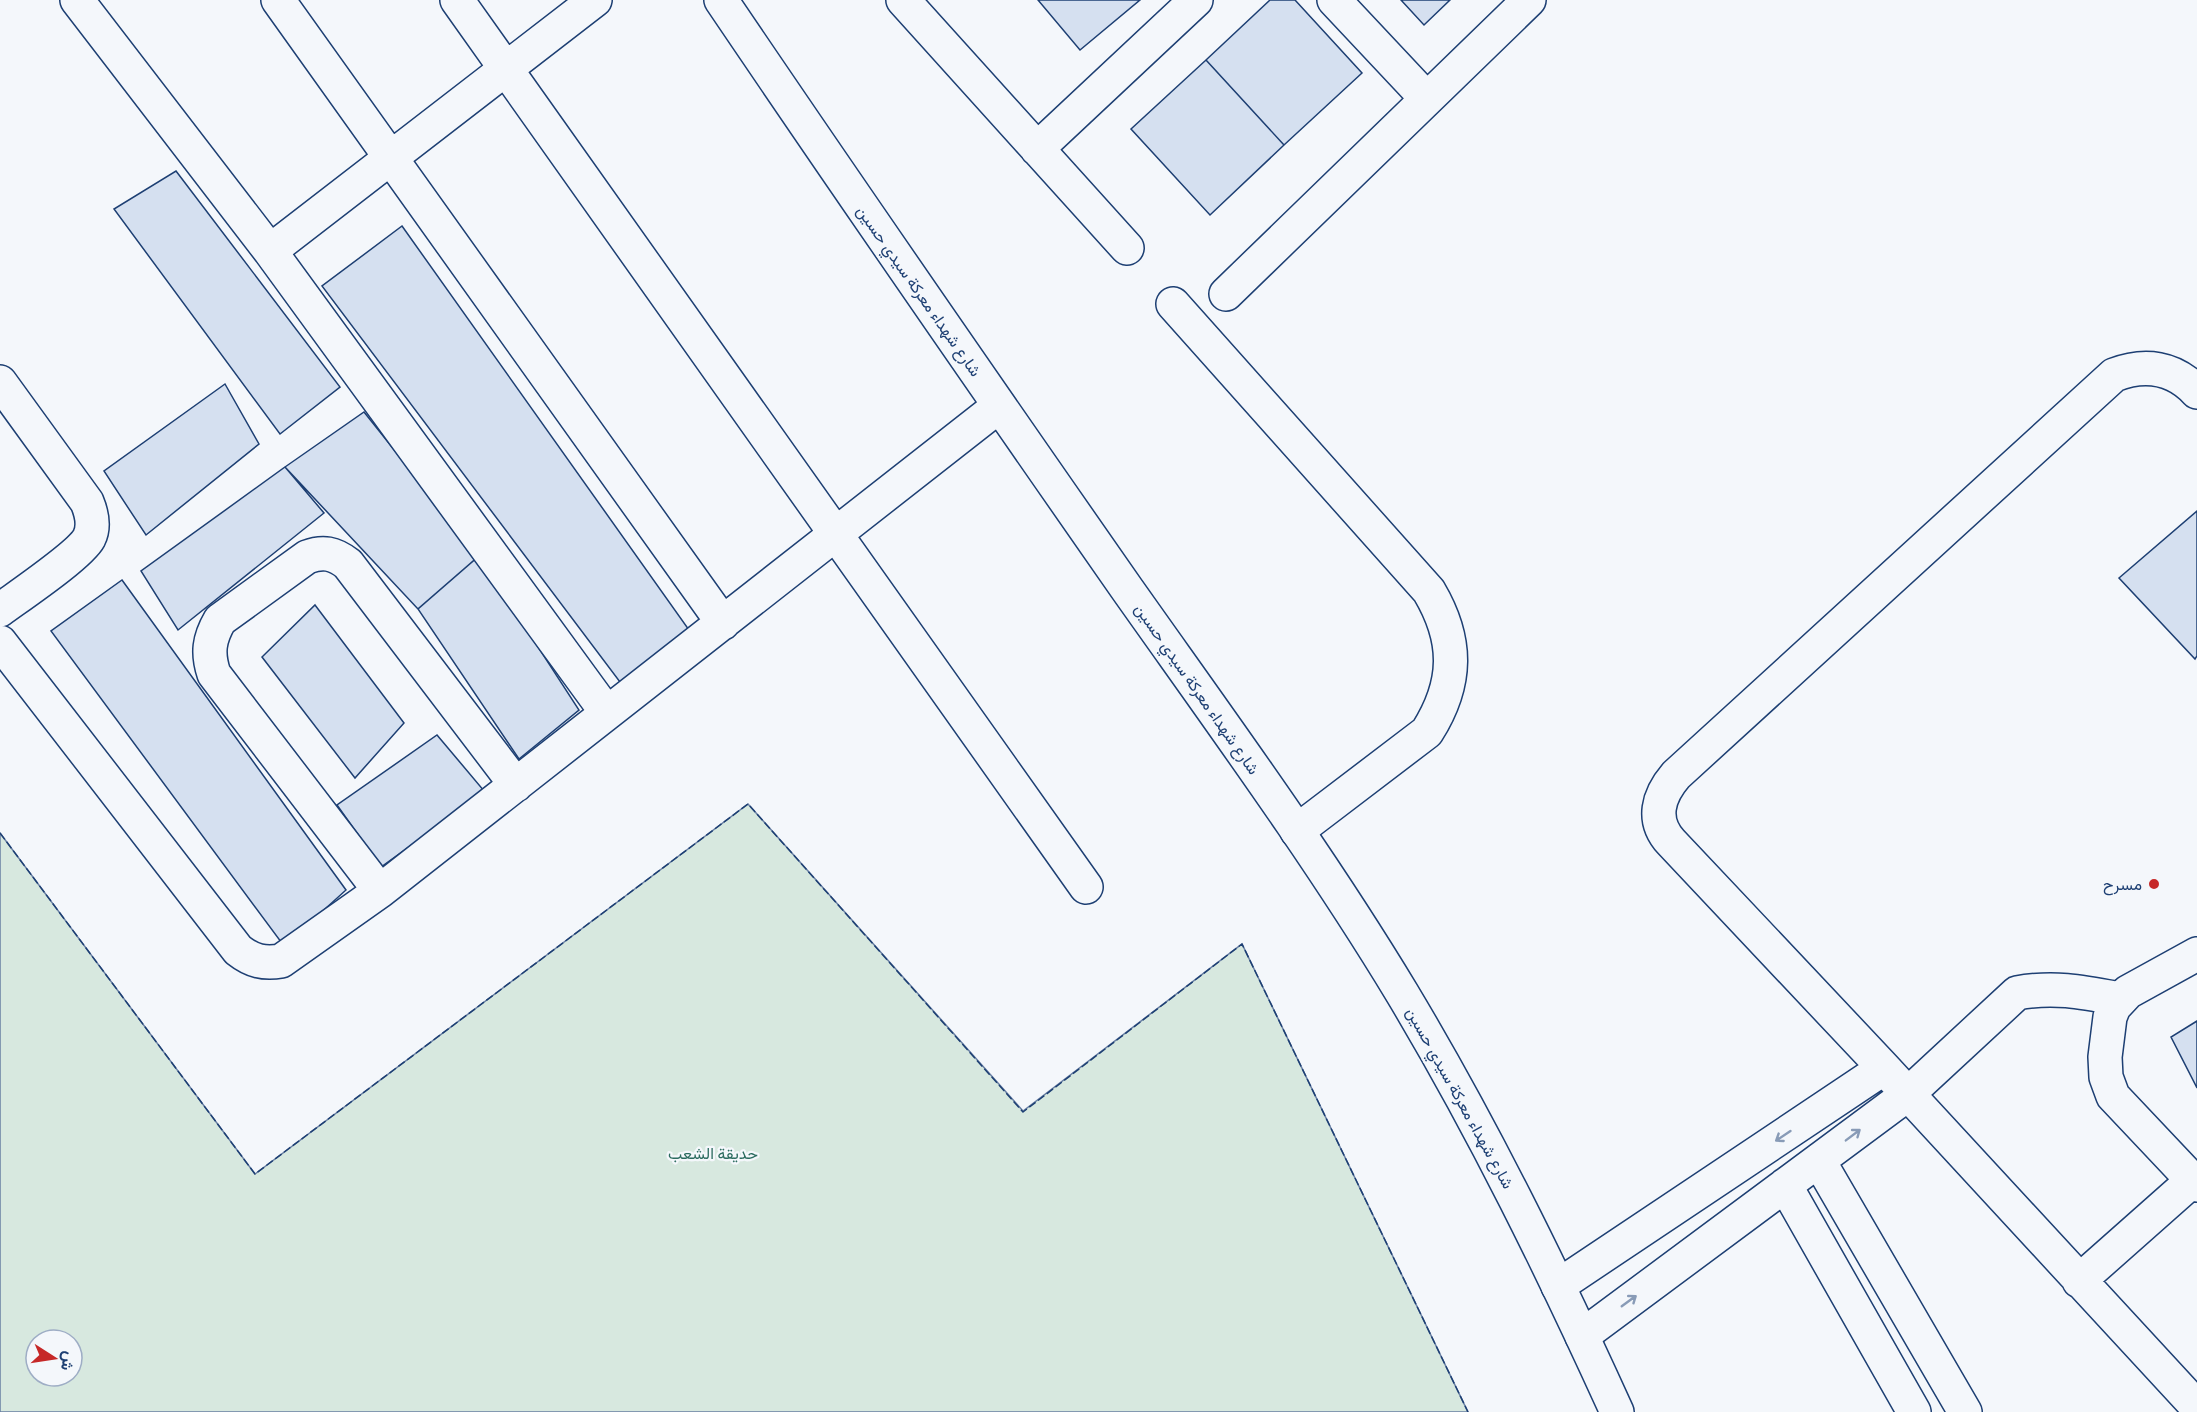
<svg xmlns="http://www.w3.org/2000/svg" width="2197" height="1412" font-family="'Roboto Condensed',Vazirmatn,sans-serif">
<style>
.green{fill:#d7e8df;stroke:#687fa3;stroke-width:1.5;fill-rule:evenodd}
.building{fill:#d5e0f0;stroke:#1d3f73;stroke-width:1.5}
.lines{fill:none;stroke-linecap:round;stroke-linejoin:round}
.minor-casing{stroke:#1d3f73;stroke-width:36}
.major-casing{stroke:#1d3f73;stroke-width:36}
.minor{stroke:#f4f7fb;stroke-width:33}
.major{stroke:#f4f7fb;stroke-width:33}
.fence{stroke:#1d3f73;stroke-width:1.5;stroke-dasharray:8 3;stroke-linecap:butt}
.oneway{stroke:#889bb7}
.poi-dot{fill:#c62828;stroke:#f4f7fb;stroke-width:2}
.labels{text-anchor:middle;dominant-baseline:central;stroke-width:4.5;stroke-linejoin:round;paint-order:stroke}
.street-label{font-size:16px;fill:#1d3f73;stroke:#f4f7fb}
.poi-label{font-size:16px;fill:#1d3f73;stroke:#f4f7fb;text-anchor:end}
.park-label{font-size:16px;fill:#2c6c60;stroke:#f4f7fb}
</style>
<rect width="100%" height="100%" fill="#f4f7fb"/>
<path class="green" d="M748 804 1023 1111 1242 944 1468 1412H0V833L255 1174ZM36 1340H72V1376H36Z"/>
<path class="building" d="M1038 0H1140L1080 50Z
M1270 0H1295L1362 73 1284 145 1206 60Z
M1401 0H1450L1424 25Z
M1206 60 1284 145 1210 215 1131 129Z
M176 171 340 387 280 434 114 209Z
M402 226 694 637 623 686 322 286Z
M225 384 259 444 146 535 104 471Z
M364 412 479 556 418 609 285 467Z
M285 467 324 513 178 630 141 571Z
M2197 511V656L2195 659 2119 578Z
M479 556 579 710 519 759 418 609Z
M122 580 346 890 284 946 51 631Z
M315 605 404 723 355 778 262 657Z
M437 735 485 792 381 867 337 805Z
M2197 1021V1088L2171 1037Z"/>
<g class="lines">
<defs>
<path id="minor" d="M77 0 270 251 607 713
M278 0 723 623
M457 0 1086 887
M903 0 1127 248
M1334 0 1427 99
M1037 149 1196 0
M270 251 595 0
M1226 294 1529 0
M1173 304 1429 591C1458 640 1458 683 1427 732L1297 831
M0 382 87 502C92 514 95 526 89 538 80 555 19 596 0 610
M2197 392C2174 367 2145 363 2114 375L1676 775C1658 796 1651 820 1671 842L1884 1068 2197 1407
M0 642 238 950C252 961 264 964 281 961L380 891 999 406
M380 891 214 674C207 653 209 639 220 620L307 557C323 551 334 553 348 564L516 785
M2197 954 2128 992 2114 1007 2110 1017 2105 1057 2106 1077 2113 1096 2197 1185
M1819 1161 1965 1412
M1785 1185 1914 1412
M2079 1281 2193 1180
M1558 1286 1884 1068
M1582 1336 1908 1094 2017 993C2054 986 2083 992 2120 999"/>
<path id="major" d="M721 0C855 198 991 394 1127 589 1221 722 1318 854 1402 993 1483 1128 1552 1269 1617 1412"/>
</defs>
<use href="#minor" class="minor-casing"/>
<use href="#major" class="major-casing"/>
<use href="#minor" class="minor"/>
<use href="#major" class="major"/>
<path class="fence" d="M0 833 255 1174 748 804 1023 1112 1242 944 1468 1412"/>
</g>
<defs><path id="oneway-shaft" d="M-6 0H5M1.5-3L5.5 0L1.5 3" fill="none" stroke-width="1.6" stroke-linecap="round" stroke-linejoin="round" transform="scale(1.5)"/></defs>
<g class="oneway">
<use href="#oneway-shaft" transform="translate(1853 1135) rotate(-37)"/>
<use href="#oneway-shaft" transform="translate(1783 1136) rotate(146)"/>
<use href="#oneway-shaft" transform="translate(1629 1301) rotate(-36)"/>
</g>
<circle class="poi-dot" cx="2154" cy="884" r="6"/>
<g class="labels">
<g class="street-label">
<text transform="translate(919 291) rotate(55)">شارع شهداء معركة سيدي حسين</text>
<text transform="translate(1197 689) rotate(55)">شارع شهداء معركة سيدي حسين</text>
<text transform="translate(1460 1098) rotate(61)">شارع شهداء معركة سيدي حسين</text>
</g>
<g class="poi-label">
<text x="2142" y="884">مسرح</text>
</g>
<g class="park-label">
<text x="713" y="1153">حديقة الشعب</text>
</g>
</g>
<g transform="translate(54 1358) rotate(102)"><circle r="28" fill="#f4f7fb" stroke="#9eadc5" stroke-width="1.5"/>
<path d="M0-4.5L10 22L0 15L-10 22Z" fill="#c62828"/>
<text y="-9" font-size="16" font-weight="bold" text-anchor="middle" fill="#1d3f73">ش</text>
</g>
</svg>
